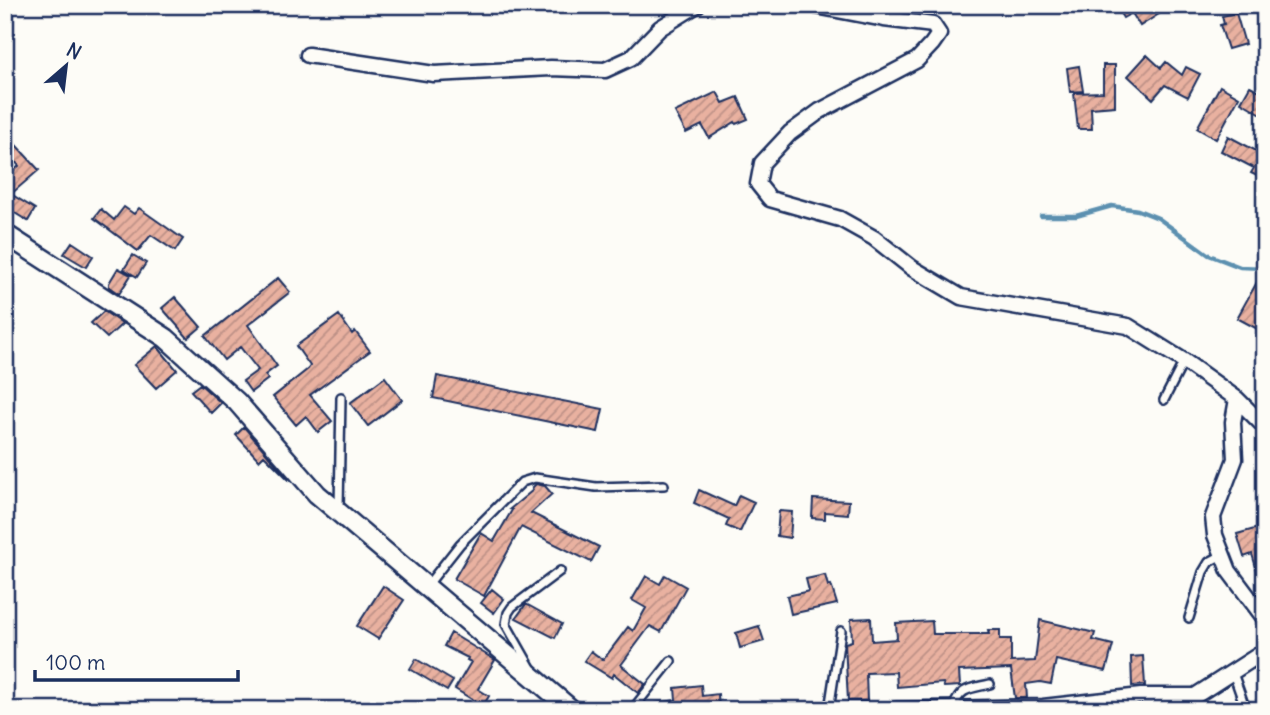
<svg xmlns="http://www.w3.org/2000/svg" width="1270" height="715" font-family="Delius,sans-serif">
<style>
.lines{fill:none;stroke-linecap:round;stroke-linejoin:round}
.stream{stroke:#5b90b0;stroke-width:4.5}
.building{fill:url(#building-hatch);stroke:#1b2f5e;stroke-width:2}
.service-casing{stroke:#1b2f5e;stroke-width:12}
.minor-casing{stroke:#1b2f5e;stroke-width:19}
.tertiary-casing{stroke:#1b2f5e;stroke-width:23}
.service{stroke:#fdfcf7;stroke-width:7}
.minor{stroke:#fdfcf7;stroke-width:14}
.tertiary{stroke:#fdfcf7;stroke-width:18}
</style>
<defs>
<pattern id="building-hatch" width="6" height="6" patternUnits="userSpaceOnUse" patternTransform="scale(1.75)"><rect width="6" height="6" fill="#e9b1a0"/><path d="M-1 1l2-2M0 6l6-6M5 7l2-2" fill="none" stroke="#bc9086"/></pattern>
</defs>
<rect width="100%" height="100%" fill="#fdfcf7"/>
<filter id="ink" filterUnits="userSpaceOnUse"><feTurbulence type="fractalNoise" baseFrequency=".0143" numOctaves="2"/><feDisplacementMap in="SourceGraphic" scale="14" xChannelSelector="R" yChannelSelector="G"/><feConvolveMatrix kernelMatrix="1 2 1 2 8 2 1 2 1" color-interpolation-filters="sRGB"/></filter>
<g filter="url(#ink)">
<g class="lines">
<path class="stream" d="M1041 216H1076L1112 206 1138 210 1158 218 1209 255 1240 267 1265 268"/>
</g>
<path class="building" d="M1115 5H1157L1162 12 1140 26 1132 13 1123 18Z
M1236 13 1245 44 1228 49 1220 25 1224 24 1222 16Z
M1147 55 1161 68 1166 62 1182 75 1186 67 1200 74 1188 97 1165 85 1153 99 1128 76Z
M1103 65H1115V106L1091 108 1092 129H1078L1074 93 1103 92Z
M1079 66 1083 91 1070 92 1067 68Z
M1220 86 1239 97 1216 139 1197 128Z
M1250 86 1262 92 1261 95 1265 97V116L1241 102Z
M717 92 723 103 738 97 748 119 736 124 735 122 709 138 702 125 686 133 675 112Z
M5 133 39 170 11 194 35 209 28 221 5 207V178L19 166 5 149Z
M1228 136 1262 154 1265 149V180L1251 173 1254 168 1221 151Z
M124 207 134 214 139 208 183 239 175 251 151 235 138 251 94 218 101 209 114 220Z
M72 242 93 256 86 267 64 254Z
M133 255 146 263 137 277 124 269Z
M118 268 131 275 119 294 109 287V283Z
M278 278 290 292 248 325 277 366 265 375 268 379 251 392 243 381 258 370 240 347 224 360 205 336Z
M1257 282 1265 286V297L1259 307 1265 310V333L1237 318Z
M175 297 201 327 188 338 162 308Z
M104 311 122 324 107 338 91 323Z
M339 315 352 334 355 331 370 351 310 395 332 421 318 432 306 416 296 425 273 397 308 369 310 366 296 346Z
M157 346 177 370 156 388 134 365Z
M437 376 603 409 598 432 433 398Z
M385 377 402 400 368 426 350 403Z
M200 384 221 403 211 413 191 391Z
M244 427 288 478V479L264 455 259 460 236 435Z
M536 484 545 486 552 494 531 513 599 547 591 562 521 527 484 596 454 579 481 533 494 541 512 510 510 509 533 490 532 488Z
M699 490 734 506 739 495 754 502 740 532 726 526 729 519 694 503Z
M813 499 849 501 848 514 825 512V519L812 518Z
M779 511 792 512 790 538 777 536Z
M1265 526V586L1262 587 1252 554 1244 557 1237 534Z
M665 575 686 587 661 632 650 626 621 665 645 684 638 693 614 674 612 678 584 661 591 651 603 660 628 627 633 631 646 608 632 600 646 576 660 584Z
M825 575 828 586 831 585 837 604 791 614 787 596 809 591 806 579Z
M383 586 404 600 378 639 357 626Z
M492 589 504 599 494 613 481 603Z
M526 604 562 624 555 638 516 618Z
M871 618 872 641 897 639 896 623 932 621 933 634H989L988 630H1000V639H1011V662L1035 661 1040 620 1095 633 1093 640 1113 645 1106 671 1056 660 1051 684 1040 682 1026 684 1027 698H1015L1011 669 959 671 960 686 944 687 943 683 897 687 896 672 866 673 867 701H848L845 643 852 641 851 619Z
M759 626 764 641 740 648 736 633Z
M451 633 495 660 478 689 489 696 483 706 455 689 471 662 467 660 468 658 444 646Z
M1143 656 1145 685 1132 686 1131 657Z
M416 659 453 681 447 691 410 669Z
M701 685 702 696 718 694 719 710H705L704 708 656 710V703L676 700 675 688Z"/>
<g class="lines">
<defs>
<path id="service" d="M1164 400 1184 361
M339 508 341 397
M426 587 460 544 522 482 535 478 596 487 664 485
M1189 618 1203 572 1209 562 1222 555
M531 668 506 624 508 613 512 607 560 571
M1233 673 1246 710
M953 708C961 687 969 689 990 684
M632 710 671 661
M829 710 841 631"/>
<path id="minor" d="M811 5 884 19 933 25 939 34 932 44 917 60 820 111 790 133 762 163 758 184 770 199 840 219 874 238 912 268 961 297 1128 326 1184 361 1237 399 1265 427
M308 55 434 74 551 68 605 70 631 58 660 28 697 5
M1237 399 1233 422 1235 459 1213 517 1215 535 1229 571 1265 619
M896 710 1043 707 1141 696H1195L1265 651"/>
<path id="tertiary" d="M5 234 166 338 237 402 317 494 572 710"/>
</defs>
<use href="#service" class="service-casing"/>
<use href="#minor" class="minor-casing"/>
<use href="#tertiary" class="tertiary-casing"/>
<use href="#service" class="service"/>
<use href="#minor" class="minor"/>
<use href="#tertiary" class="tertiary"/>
</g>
</g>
<rect width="1270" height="715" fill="none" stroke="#fdfcf7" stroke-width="28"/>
<rect x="14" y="14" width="1242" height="687" fill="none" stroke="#1b2f5e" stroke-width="2.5" filter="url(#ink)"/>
<g transform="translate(66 66) rotate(28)" stroke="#fdfcf7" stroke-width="5" paint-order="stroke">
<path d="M0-5L12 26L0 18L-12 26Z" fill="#1b2f5e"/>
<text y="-10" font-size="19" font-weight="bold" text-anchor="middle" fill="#1b2f5e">N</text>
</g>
<path d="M35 670v10h203v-10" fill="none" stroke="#1b2f5e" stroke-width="3.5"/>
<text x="46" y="670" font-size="21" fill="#1b2f5e" stroke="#fdfcf7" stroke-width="5" paint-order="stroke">100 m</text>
</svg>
